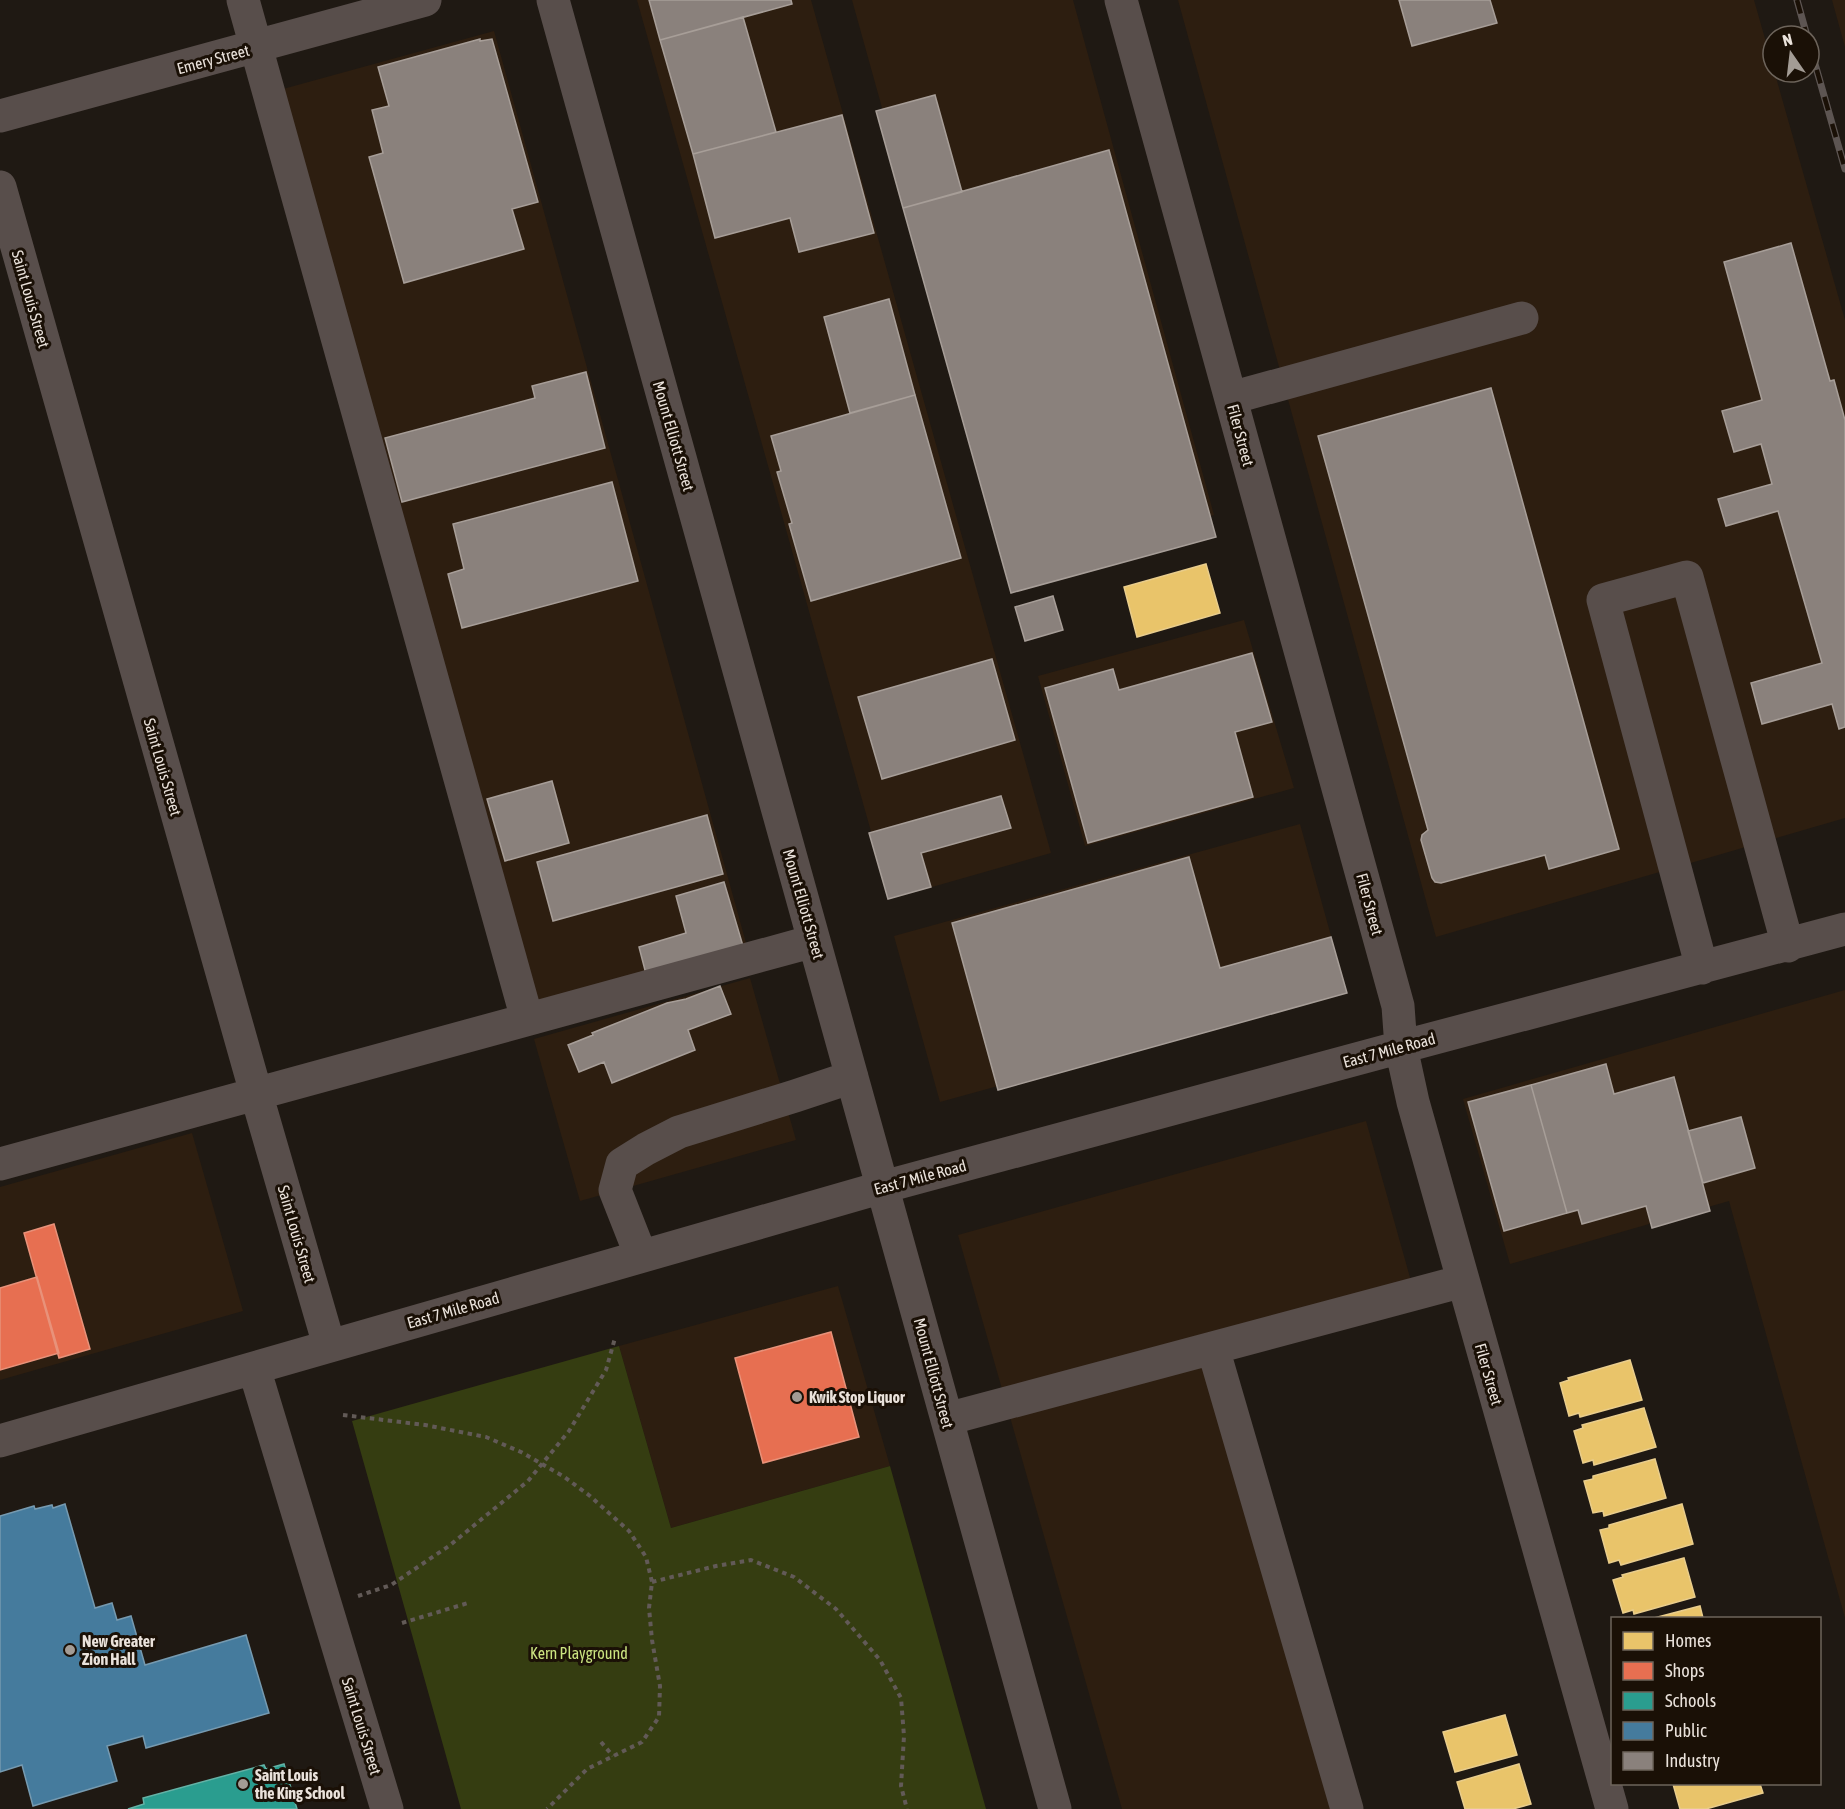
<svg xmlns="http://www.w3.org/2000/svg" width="1845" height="1809" font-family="'Asap Condensed',sans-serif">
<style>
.built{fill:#2d1e10}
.green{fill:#353d11}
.homes{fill:#e9c46a;stroke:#e9cd8c;stroke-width:1.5}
.shops{fill:#e76f51;stroke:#e8927a;stroke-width:1.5}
.schools{fill:#2a9d8f;stroke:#64b2a6;stroke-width:1.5}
.public{fill:#457b9d;stroke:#769ab0;stroke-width:1.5}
.industry{fill:#8a817c;stroke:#a79e98;stroke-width:1.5}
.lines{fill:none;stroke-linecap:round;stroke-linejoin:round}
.path{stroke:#625a57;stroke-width:4;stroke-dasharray:4.5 4.5;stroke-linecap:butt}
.minor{stroke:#584e4b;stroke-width:33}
.rail-casing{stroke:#5d5552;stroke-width:7}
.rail{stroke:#1a1006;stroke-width:4.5;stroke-dasharray:14;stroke-linecap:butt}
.poi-dot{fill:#a39c95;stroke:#1a1006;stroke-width:2}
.labels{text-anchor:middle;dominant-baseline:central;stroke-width:6;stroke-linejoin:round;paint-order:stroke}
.street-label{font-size:16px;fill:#eae2db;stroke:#1a1006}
.poi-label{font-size:16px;font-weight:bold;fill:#eae2db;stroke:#1a1006;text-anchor:start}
.park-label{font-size:16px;fill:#cbe480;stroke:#1a1006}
</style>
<rect width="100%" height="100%" fill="#1f1913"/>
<path class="built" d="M637 0H811L1051 853 890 899Z
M852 0H1073L1214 515 1011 571Z
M1178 0H1754L1845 320V818L1436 937Z
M1832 0H1845V47Z
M494 31 746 943 538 1001 283 89Z
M1244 620 1294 788 1085 846 1038 676Z
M1300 824 1346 990 940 1102 894 936Z
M750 978 796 1140 580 1201 534 1039Z
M1845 990V1618L1729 1201 1510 1264 1463 1099Z
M1366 1121 1411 1281 1205 1339 1333 1809H1122L958 1235Z
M192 1133 243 1311 0 1380V1187Z
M838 1286 890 1466 671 1528 619 1346Z"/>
<path class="green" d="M619 1346 671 1528 890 1466 986 1809H461L352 1421Z"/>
<path class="homes" d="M1206 564 1220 613 1137 637 1124 587Z
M1630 1360 1642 1400 1580 1417 1579 1413 1569 1416 1560 1383 1569 1380 1568 1378Z
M1644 1408 1656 1447 1594 1465 1593 1460 1583 1463 1574 1431 1583 1428 1582 1425Z
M1655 1459 1666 1498 1604 1516 1603 1511 1593 1513 1584 1481 1593 1479V1476Z
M1682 1504 1693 1544 1621 1565 1619 1560 1609 1563 1600 1530 1609 1528V1525Z
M1684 1558 1695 1597 1634 1614 1633 1610 1623 1613 1613 1580 1623 1577 1622 1575Z
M1700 1606 1703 1618H1654Z
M1505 1715 1517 1755 1455 1772 1443 1732Z
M1519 1764 1531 1804 1513 1809H1465L1457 1782Z
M1673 1784H1760L1763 1793 1706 1809H1680Z"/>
<path class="shops" d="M54 1224 90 1349 59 1358 24 1233Z
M37 1277 59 1353 0 1370V1288Z
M831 1332 859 1437 763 1463 735 1358Z"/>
<path class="schools" d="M284 1764 297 1809H128L144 1804 143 1798 264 1765 266 1769Z"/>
<path class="public" d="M65 1504 95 1608 112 1603 117 1620 131 1616 145 1665 246 1635 269 1713 146 1748 143 1736 107 1746 117 1781 33 1806 22 1765 0 1772V1516L34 1506 35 1509 52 1505 53 1508Z"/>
<path class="industry" d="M649 0H791L792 4 660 40Z
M1399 0H1490L1497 23 1412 46Z
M743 17 776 132 693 154 660 40Z
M480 39V41L492 39 538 202 512 209 524 249 404 283 369 157 383 153 372 110 389 106 378 67Z
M935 95 962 192 903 208 876 111Z
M842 115 874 233 799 252 790 218 715 238 693 154Z
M1109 150 1216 537 1011 593 903 208Z
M1791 243 1830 381 1834 380 1845 420V727L1839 729 1832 704 1762 724 1751 683 1822 663 1778 511 1726 526 1718 499 1772 484 1761 444 1734 452 1722 411 1762 400 1724 262Z
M889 299 915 395 850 413 824 317Z
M586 372 605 448 402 502 385 438 535 398 532 386Z
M1491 388 1619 849 1549 869 1545 855 1441 883 1435 882 1432 878 1421 840 1422 835 1428 830 1318 436Z
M915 395 961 558 811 601 789 524 792 523 777 472 781 471 771 436Z
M612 482 638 581 462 628 448 574 464 569 453 524Z
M1053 596 1063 630 1025 641 1015 607Z
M1252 653 1272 722 1235 732 1253 797 1088 843 1045 688 1113 669 1119 690Z
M992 659 1015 740 882 779 858 697Z
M552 781 569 843 505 861 487 799Z
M1001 796 1011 828 921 853 931 887 888 899 869 833Z
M707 815 723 874 553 921 537 862Z
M1189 857 1220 968 1331 937 1347 993 998 1090 952 923Z
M724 882 743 946 646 974 639 947 686 933 676 896Z
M720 986 731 1014 688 1030 695 1050 612 1083 604 1062 579 1072 568 1045 593 1035 592 1033 667 1003 686 999Z
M1606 1064 1614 1094 1674 1077 1710 1211 1652 1228 1646 1206 1582 1224 1578 1210 1567 1213 1531 1085Z
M1531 1085 1567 1213 1504 1231 1468 1102Z
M1741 1117 1755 1168 1703 1183 1688 1131Z"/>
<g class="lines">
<path class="path" d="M343 1415 425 1425 486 1437 521 1452 563 1476 590 1496 629 1531 646 1557 652 1582 649 1608 652 1640 660 1686 659 1717 642 1742 587 1769 547 1809
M652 1582 716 1566 751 1560 794 1577 836 1609 880 1660 901 1698 904 1736 901 1786 907 1809
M358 1596 391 1585 449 1546 528 1481 569 1431 606 1370 615 1338
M402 1623 468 1603
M601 1742 613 1756"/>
<path class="minor" d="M243 0 527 1019
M553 0 1055 1809
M1121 0 1398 1006 1401 1047 1413 1102 1612 1809
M0 116 425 0
M0 187 256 1093 329 1345
M1231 398 1522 318
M1702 968 1603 600 1687 577 1788 946
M0 1164 814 941
M641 1256 615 1190 622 1164 646 1149 679 1132 795 1096 852 1077
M1213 1348 1347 1809
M254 1368 387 1809
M947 1419 1463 1281
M0 1441 883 1187 1401 1047 1845 929"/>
<defs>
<path id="rail" d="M1797 0 1807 36
M1809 43 1845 169"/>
</defs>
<use href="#rail" class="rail-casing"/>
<use href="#rail" class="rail"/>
</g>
<g class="poi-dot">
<circle cx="797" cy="1397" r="6"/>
<circle cx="70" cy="1650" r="6"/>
<circle cx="243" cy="1784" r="6"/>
</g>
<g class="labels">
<g class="street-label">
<text transform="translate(213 59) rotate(-15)">Emery Street</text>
<text transform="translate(31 299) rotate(74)">Saint Louis Street</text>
<text transform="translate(1241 435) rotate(75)">Filer Street</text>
<text transform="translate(674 436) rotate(74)">Mount Elliott Street</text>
<text transform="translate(163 767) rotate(74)">Saint Louis Street</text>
<text transform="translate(804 904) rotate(74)">Mount Elliott Street</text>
<text transform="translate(1370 904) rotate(75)">Filer Street</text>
<text transform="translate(1389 1050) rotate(-15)">East 7 Mile Road</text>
<text transform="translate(920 1177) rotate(-15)">East 7 Mile Road</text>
<text transform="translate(297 1234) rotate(74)">Saint Louis Street</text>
<text transform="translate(453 1310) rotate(-16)">East 7 Mile Road</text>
<text transform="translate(934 1373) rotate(75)">Mount Elliott Street</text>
<text transform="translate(1489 1374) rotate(74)">Filer Street</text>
<text transform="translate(362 1726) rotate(73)">Saint Louis Street</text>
</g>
<g class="poi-label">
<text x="809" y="1397">Kwik Stop Liquor</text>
<text x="82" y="1641">New Greater<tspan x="82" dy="18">Zion Hall</tspan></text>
<text x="255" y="1775">Saint Louis<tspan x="255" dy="18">the King School</tspan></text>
</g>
<g class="park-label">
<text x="579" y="1653">Kern Playground</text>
</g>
</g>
<rect x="1611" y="1617" width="210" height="168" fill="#1a1006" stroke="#6d645b" stroke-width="1.5"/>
<rect x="1623" y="1632" width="30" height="18" fill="#e9c46a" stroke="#6d645b" stroke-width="1.5"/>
<text x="1665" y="1647" font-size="18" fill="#eae2db">Homes</text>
<rect x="1623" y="1662" width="30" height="18" fill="#e76f51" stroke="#6d645b" stroke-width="1.5"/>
<text x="1665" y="1677" font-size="18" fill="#eae2db">Shops</text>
<rect x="1623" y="1692" width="30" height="18" fill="#2a9d8f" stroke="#6d645b" stroke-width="1.5"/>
<text x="1665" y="1707" font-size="18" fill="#eae2db">Schools</text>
<rect x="1623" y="1722" width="30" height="18" fill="#457b9d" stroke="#6d645b" stroke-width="1.5"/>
<text x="1665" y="1737" font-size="18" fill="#eae2db">Public</text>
<rect x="1623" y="1752" width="30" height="18" fill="#8a817c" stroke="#6d645b" stroke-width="1.5"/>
<text x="1665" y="1767" font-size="18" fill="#eae2db">Industry</text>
<g transform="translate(1791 54) rotate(346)"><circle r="28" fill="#1a1006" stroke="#6d645b" stroke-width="1.5"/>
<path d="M0-4.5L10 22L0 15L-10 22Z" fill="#a39c95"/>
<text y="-9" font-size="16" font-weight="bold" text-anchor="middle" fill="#eae2db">N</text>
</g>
</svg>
